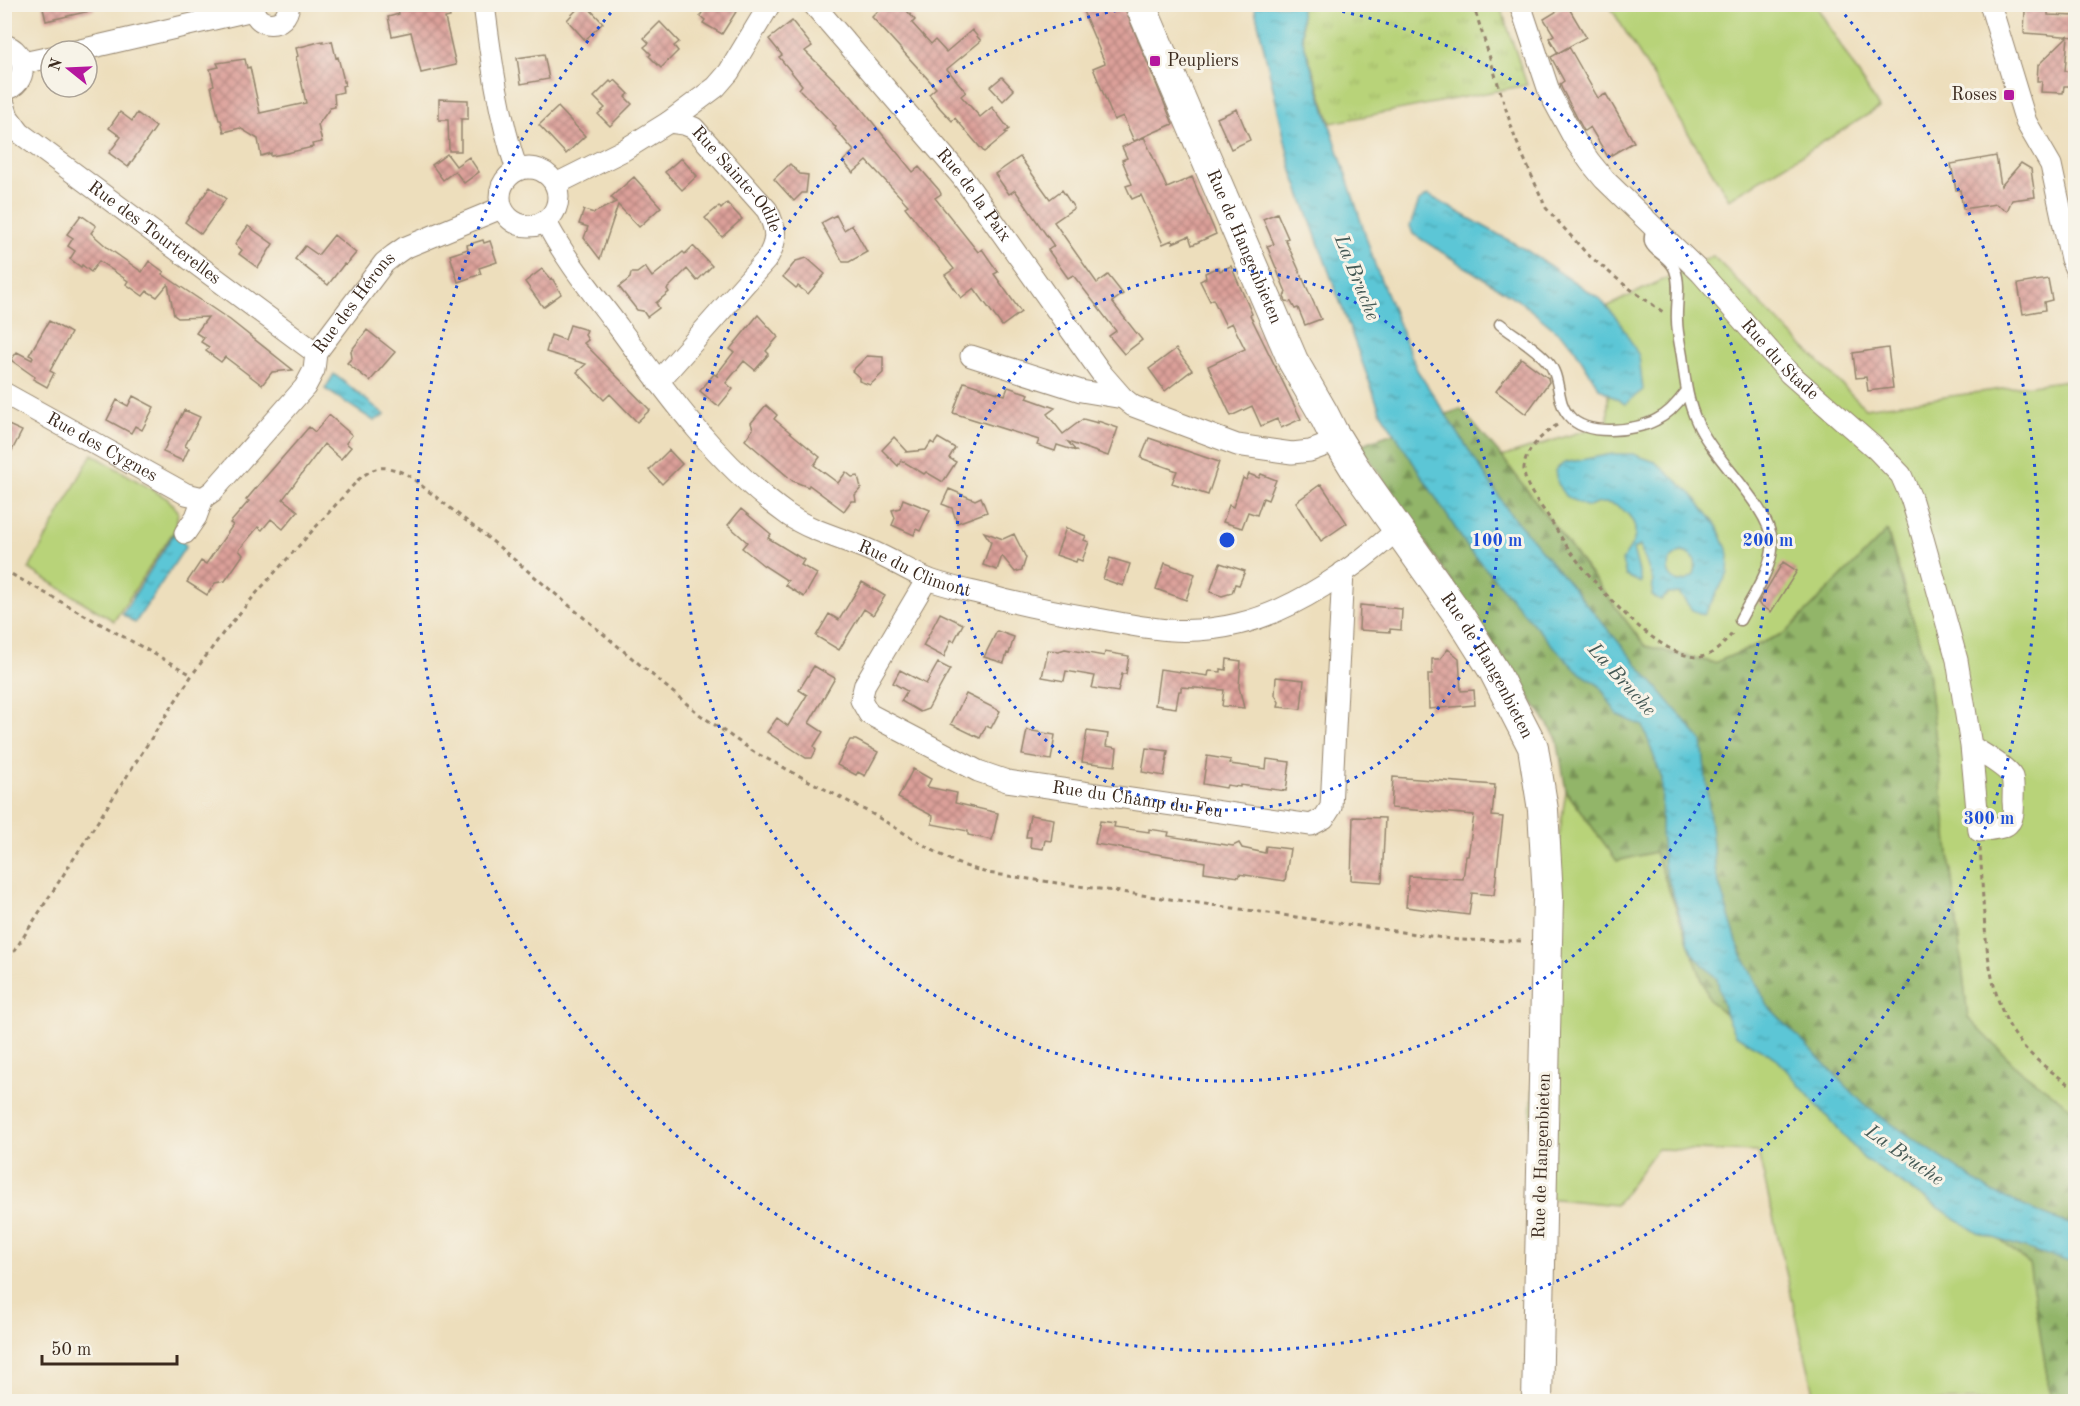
<svg xmlns="http://www.w3.org/2000/svg" width="2080" height="1406" font-family="'Old Standard TT',serif">
<style>
.grass{fill:#b8d379;stroke:#7a7e4c;stroke-width:1.5}
.forest{fill:url(#forest-firs);stroke:#667044;stroke-width:1.5}
.park{fill:url(#park-tufts);stroke:#7a7e4c;stroke-width:1.5}
.water{fill:url(#water-ripples);stroke:#4b787a;stroke-width:1.5;fill-rule:evenodd}
.building{fill:url(#building-cross-hatch)}
.lines{fill:none;stroke-linecap:round;stroke-linejoin:round}
.lane-casing{stroke:#94846d;stroke-width:13}
.street-casing{stroke:#94846d;stroke-width:23}
.secondary-casing{stroke:#94846d;stroke-width:32}
.path{stroke:#94846d;stroke-width:3;stroke-dasharray:4.5 4.5;stroke-linecap:butt}
.lane{stroke:#fff;stroke-width:10}
.street{stroke:#fff;stroke-width:21}
.secondary{stroke:#fff;stroke-width:30}
.ring{fill:none;stroke:#1d4ed8;stroke-width:3;stroke-dasharray:3 6}
.poi-dot{fill:#b5179e;stroke:#f7f3e8;stroke-width:2}
.labels{text-anchor:middle;dominant-baseline:central;stroke-width:6;stroke-linejoin:round;paint-order:stroke}
.poi-label{font-size:18px;fill:#3b2a1e;stroke:#f7f3e8;text-anchor:start}
.street-label{font-size:18px;fill:#3b2a1e;stroke:#f7f3e8}
.water-label{font-size:20px;font-style:italic;fill:#455955;stroke:#f7f3e8}
.centre{fill:#1d4ed8;stroke:#f7f3e8;stroke-width:3}
.ring-label{font-size:18px;text-anchor:middle;font-weight:bold;fill:#1d4ed8;stroke:#f7f3e8;stroke-width:6;stroke-linejoin:round;paint-order:stroke}
</style>
<defs>
<pattern id="forest-firs" width="22" height="20" patternUnits="userSpaceOnUse" patternTransform="scale(1.5)"><rect width="22" height="20" fill="#92b569"/><path d="M5 1l3.5 6h-7zM16 11l3.5 6h-7z" fill="#789356"/></pattern>
<pattern id="park-tufts" width="24" height="20" patternUnits="userSpaceOnUse" patternTransform="scale(1.5)"><rect width="24" height="20" fill="#b8d379"/><path d="M3 7l-1-3M5 7V3M7 7l1-3M15 17l-1-3M17 17v-4M19 17l1-3" fill="none" stroke="#9fb568"/></pattern>
<pattern id="water-ripples" width="26" height="14" patternUnits="userSpaceOnUse" patternTransform="scale(1.5)"><rect width="26" height="14" fill="#5bc6d6"/><path d="M2 4q2-2 4 0t4 0M15 11q2-2 4 0t4 0" fill="none" stroke="#4ca1ad"/></pattern>
<pattern id="building-cross-hatch" width="8" height="8" patternUnits="userSpaceOnUse" patternTransform="scale(1.5)"><rect width="8" height="8" fill="#dca09a"/><path d="M0 0l8 8M0 8l8-8" fill="none" stroke="#b4837d"/></pattern>
</defs>
<rect width="100%" height="100%" fill="#f7f3e8"/>
<filter id="ink" filterUnits="userSpaceOnUse"><feTurbulence type="fractalNoise" baseFrequency=".0167" numOctaves="2"/><feDisplacementMap in="SourceGraphic" scale="12" xChannelSelector="R" yChannelSelector="G"/><feConvolveMatrix kernelMatrix="1 2 1 2 8 2 1 2 1" color-interpolation-filters="sRGB"/></filter>
<filter id="wash" filterUnits="userSpaceOnUse"><feTurbulence type="fractalNoise" baseFrequency=".008" numOctaves="4" result="noise"/><feDisplacementMap in="SourceGraphic" scale="24" xChannelSelector="R" yChannelSelector="G"/><feGaussianBlur stdDeviation="1.35" result="paint"/><feColorMatrix in="noise" values="0 0 0 0 0 0 0 0 0 0 0 0 0 0 0 0 0 1.4 0 .05"/><feComposite in="paint" operator="in"/></filter>
<g filter="url(#wash)">
<rect width="100%" height="100%" fill="#eddebc"/>
<path class="grass" d="M1609 5H1816L1879 108 1729 199Z
M1713 256 1865 408 2075 379V1111L2019 1069 1968 1018 1928 672 1888 532 1785 633 1715 663 1645 646 1502 457 1608 423V306Z
M92 454 168 499 178 511 176 528 114 621 29 569Z
M1566 791 1617 861 1655 852 1710 1001 2030 1264 2051 1401H1816L1758 1152 1657 1149 1616 1205 1526 1196 1542 948Z"/>
<path class="forest" d="M1461 409 1502 457 1645 646 1714 663 1785 633 1887 531 1928 672 1968 1018 2019 1069 2075 1111V1401H2051L2029 1264 1710 1001 1655 852 1617 861 1566 791 1557 738 1360 445Z"/>
<path class="park" d="M1301 5H1500L1527 85 1331 123 1302 38Z"/>
<path class="water" d="M1254 5H1301L1302 38 1375 265 1417 370 1509 512 1702 741 1716 874 1740 951 1768 1006 1867 1107 1992 1192 2042 1214 2075 1226V1264L1978 1233 1864 1159 1775 1057 1735 1035 1726 1016 1717 979 1692 953 1664 866 1661 832 1662 779 1643 726 1617 715 1600 686 1577 671 1548 641 1468 548 1380 411 1292 171Z
M1428 195 1526 250 1600 299 1619 321 1639 356 1643 390 1625 404 1599 388 1571 343 1521 302 1413 234 1410 226 1419 201Z
M334 374 385 415 374 421 325 389Z
M1613 454H1633L1655 462 1692 494 1717 526 1729 554 1728 573 1704 615 1692 610 1679 593 1668 594 1661 600 1652 596 1653 581 1640 546 1633 549 1642 583 1626 576 1622 561C1625 555 1632 547 1634 540 1640 520 1621 502 1602 503 1597 503 1592 506 1588 507 1566 498 1558 495 1555 470L1564 463ZM1681 552C1695 554 1698 562 1694 575L1685 581 1678 582C1663 574 1666 558 1681 552Z
M175 532 186 546 135 623 122 614Z"/>
<g id="blocks">
<path class="building" d="M42 4H93L94 10 46 21Z
M397 4H447L450 17 445 18 456 65 421 73 411 32 392 36 388 17 399 14Z
M582 4H585L603 23 585 40 567 20Z
M707 4H741L722 34 703 23 705 20 700 16Z
M885 4H901L915 20 912 23 931 44 935 40 946 52 972 30 981 41 947 69 966 92 961 96 980 117 992 107 1009 129 1005 132 1007 133 984 152 955 118 952 121 940 108 929 94 936 88 872 17Z
M1080 4H1123L1173 124 1134 141 1123 116 1114 120 1093 68 1105 63Z
M1567 5 1586 37 1558 53 1549 38 1554 35 1544 19Z
M2025 10 2048 11V15L2076 16V37L2024 33Z
M792 21 812 46 805 51 852 97 913 172 919 167 939 190 941 194 935 198 978 252 982 249 998 272 994 274 1021 312 1002 326 974 288 961 298 945 275 954 269 905 207 908 205 867 161 853 173 843 161 854 151 835 129 836 127 799 89 802 85 779 57 782 55 769 39Z
M660 22 679 42 674 46 678 51 661 68 649 56 651 54 644 47 649 43 644 38Z
M2068 36 2065 71 2071 72 2070 86H2064L2063 93 2041 92 2042 81H2037L2038 65Z
M323 41V43L332 41 336 58 338 57 345 85 342 86 343 92 334 94 335 107 330 108 318 125 322 142 312 144 313 147 287 153 271 156V153L261 156 258 139 240 128 224 132 221 120H219L211 86 214 85 210 69 219 67 217 63 245 59 247 68 250 67 260 113 306 103 296 57 298 56 296 48Z
M1569 47 1598 98 1606 94 1634 142 1608 157 1590 127 1584 131 1562 89 1560 84 1564 81 1551 57Z
M544 54 549 79 521 84 517 58Z
M1002 77 1014 90 1003 101 990 87Z
M615 80 629 94 625 97 632 104 610 126 598 114 605 108 594 97 610 81 612 83Z
M439 99 468 100V119H461V151H449L448 120H439Z
M558 107 585 136 566 154 539 125Z
M1237 109 1250 140 1231 149 1217 118Z
M120 112 132 121 137 113 156 127 128 167 109 153 121 137 109 128Z
M1144 137 1167 188 1192 177 1216 234 1192 245 1189 236 1173 243 1172 240 1163 244 1141 195 1132 199 1126 186 1132 184 1122 160 1127 158 1122 147Z
M447 154 456 166 469 157 479 172 464 183 455 171 443 180 432 165Z
M1996 156 2001 186 2021 163 2031 169 2035 197 2012 200 2007 211 1996 204 1963 209 1960 190H1956L1951 164Z
M1020 157 1050 199 1062 190 1074 208 1054 222 1097 283 1108 275 1123 294 1112 302 1142 340 1124 354 1109 336 1116 331 1073 275 1068 278 1048 250 1054 246 1015 190 1009 194 995 174Z
M681 158 697 176 682 190 665 172Z
M790 164 800 174 808 175 806 193H802L794 201 774 179Z
M634 177 661 207 639 227 618 205 600 259 584 238 588 227 579 224 584 210 594 213 616 202 611 197Z
M210 187 226 199 201 234 185 222Z
M727 203 742 219 722 237 705 218 719 206 721 209Z
M1277 213 1288 238 1285 239 1321 319 1305 325 1298 308 1295 309 1291 302 1286 301 1284 297 1286 292 1267 246 1274 244 1263 219Z
M81 215 96 226 91 233 108 248 142 272 149 261 164 272 162 274 230 320 293 370 272 372 262 385 225 357 221 362 206 351 209 347 201 342 204 338 196 333 208 317 178 318 174 315 168 284 157 297 147 291 143 296 126 284 128 281 99 261 91 272 82 265 81 267 70 259 75 251 68 246 73 238 67 234Z
M836 215 844 230 852 225 867 252 849 262H843L821 223Z
M248 226 273 244 258 268 239 254 242 250 235 244Z
M334 235 356 253 346 265 344 264 328 285 295 259 305 246 318 255Z
M483 240 484 243 490 241 497 262 479 268 481 274 458 282 450 255 468 249 467 245Z
M693 246 712 266 697 281 687 269 667 289 669 292 656 303 659 308 647 317 643 311 637 310 619 287 630 278 631 273H637L645 267 652 277 683 252 685 254Z
M807 258 825 274 808 294 798 286 796 288 783 277 796 261Z
M1231 266 1252 314 1250 315 1301 419 1281 428 1277 419 1261 426 1252 406 1231 416 1208 366 1245 349 1232 323 1226 326 1213 299 1210 301 1200 281 1206 278 1205 273 1218 267 1220 271Z
M542 269 550 279 552 278 561 294 543 307 525 282Z
M2048 279 2052 300 2044 302 2045 310 2023 314 2018 284Z
M758 315 778 337 766 351 769 354 755 370 744 361 726 383 733 389 719 406 716 405 700 391 714 374 719 377 716 375 734 352 730 349Z
M49 321 71 333 50 371 54 373 47 387 33 379 35 377 11 360 17 352 32 360 33 357 29 355Z
M570 325 587 330 585 335 588 340 584 343 650 410 637 422 610 394 604 400 577 372 586 364 546 352 551 335 565 340Z
M367 330 395 352 370 381 347 363 352 358 351 351Z
M1888 348 1893 388 1868 391 1866 377 1856 378 1853 353Z
M1176 349 1192 370 1165 391 1149 369Z
M867 356 883 357V373L870 385 859 381V377L852 371Z
M1521 358 1548 378 1549 382 1526 414 1496 391Z
M964 382 1005 395 1008 387 1029 394 1027 398 1055 408 1047 414 1063 434 1083 419 1098 423V421L1118 428 1108 456 1068 442 1076 451 1057 445 1055 451 1037 445 1039 440 953 413Z
M133 396 154 407 142 430 135 426 131 433 107 420 117 400 128 406Z
M766 405 777 415 774 419 820 457 814 465 838 483 846 472 852 477 858 476 861 488 855 495 856 501H851L844 511 809 485 808 487 793 481 745 440 753 429 751 423Z
M184 410 200 417 185 446 189 448 183 461 163 452Z
M329 415 352 435 346 443 351 447 341 459 324 444 283 499 298 511 283 529 271 519 262 530 258 527 239 550 243 555 225 581 215 583 207 595 187 582 201 561 206 564 233 525 230 523 249 501 246 500 262 481 309 427 315 432Z
M4 423 22 431 4 466Z
M894 437 907 451 906 452 926 450 931 442 934 444 938 438 955 448 949 458 956 462 943 482 926 472 924 474 901 460 898 466 882 450Z
M1149 438 1219 462 1208 495 1172 483 1177 471 1141 458Z
M669 450 682 464 662 484 649 470Z
M1249 474 1259 478 1261 474 1276 480 1268 500 1263 498 1257 515 1248 512 1242 528 1223 522 1229 505 1233 507 1243 478 1246 480Z
M1321 484 1347 523 1321 541 1296 502Z
M949 489 975 500 981 497 987 512 957 523 952 508 942 504Z
M903 499 930 510 920 531 916 529 914 535 892 525 895 518 892 510 900 508Z
M741 509 771 534 768 538 804 560 801 565 817 574 804 597 785 585 788 581 763 565 742 548 747 542 728 525Z
M1066 528 1086 536 1084 540 1089 542 1082 561 1077 559 1076 562 1056 555Z
M984 532 1003 539 1014 534 1026 558 1022 570 1015 572 1002 556 997 570 983 565 991 542Z
M1110 558 1130 564 1123 586 1103 579Z
M1783 562 1797 571 1771 612 1758 603Z
M1165 563 1195 574 1186 600 1156 589Z
M1220 563 1245 571 1239 585 1235 584 1232 593 1222 596 1210 592Z
M862 582 885 596 873 615 864 609 839 650 816 636 829 614 839 620Z
M1360 605 1402 609 1401 630 1390 629V632L1359 630Z
M940 613 963 624 954 641 951 640 944 657 923 646Z
M997 631 1014 637 1009 654 1007 653 1004 663 984 657Z
M1065 649 1104 656 1105 652 1129 656 1126 674H1122L1118 692 1092 688 1095 676 1066 671 1064 681 1042 677 1048 650 1059 651Z
M1448 649 1459 658 1461 691 1474 690 1475 705 1429 709 1428 674H1432V659H1440Z
M1227 659 1241 661 1239 687 1244 708 1222 706 1224 690 1181 687V691H1179L1176 708 1155 705 1160 669 1208 676 1209 671 1221 672V669L1226 670Z
M938 663 950 669 928 709 920 712 901 701 907 691 893 683 900 670 926 684Z
M814 666 835 678 809 723 823 732 814 746 816 750 812 758H806L767 732 777 718 788 726 807 695 799 690Z
M1276 677 1304 680 1301 709 1278 707 1279 702 1275 695Z
M966 694 1000 711 991 728 986 726 980 738 951 724Z
M1027 730 1055 735 1051 760 1022 755Z
M1087 731 1108 734 1106 746 1117 748 1115 766 1082 762Z
M850 740H856L878 752 865 776 858 772 856 775 837 765Z
M1146 748 1168 751 1164 776 1142 772Z
M1207 756 1231 760 1230 764 1266 769 1267 759 1290 762 1286 791 1240 785V787L1227 785 1226 788 1203 784Z
M913 769 931 779 927 787 957 793 955 803 998 813 992 840 968 835V831L932 824 933 816 898 798Z
M1393 777 1495 785 1492 816 1503 817 1494 895 1472 893 1469 915 1406 907 1409 876 1463 879 1466 856H1468L1474 815 1391 808Z
M1030 815 1054 819 1051 841 1045 840 1043 849 1030 847 1031 837H1026Z
M1353 817 1385 818 1382 882 1351 880Z
M1100 821 1115 823 1114 827 1149 832V829L1169 832 1168 836 1233 846 1239 843 1242 848 1265 853 1266 846 1290 849 1285 881 1239 874V877L1204 872 1205 862 1095 844Z"/>
</g>
</g>
<g filter="url(#ink)">
<use href="#blocks" fill-opacity="0" stroke="#94846d" stroke-width="1.5"/>
<g class="lines">
<defs>
<path id="lane" d="M1654 227C1639 251 1668 251 1675 270 1681 285 1676 304 1677 320 1677 332 1680 344 1682 356 1685 379 1687 401 1697 422 1712 458 1769 506 1772 541 1775 565 1751 599 1740 620
M1500 324C1515 336 1534 346 1547 361 1562 376 1555 401 1569 416 1586 437 1635 431 1656 420 1669 414 1678 403 1686 392"/>
<g id="street">
<path d="M253 4C253 29 287 31 289 4"/>
<path d="M484 4C491 60 499 117 517 170"/>
<path id="s1" d="M813 4 962 177 1102 374 1123 398 1133 406 1237 445 1292 453 1310 451 1337 441"/>
<path id="s2" d="M1520 4 1550 94 1576 142 1590 162 1604 179 1701 273 1789 373 1876 449 1901 475 1911 498 1919 524 1957 660 1971 746 1979 831C2002 827 2016 830 2013 801 2013 794 2014 784 2012 777 2007 767 1981 753 1971 746"/>
<path d="M1990 4 2026 122 2051 165 2071 259 2076 270"/>
<path d="M4 45C28 51 29 85 4 90"/>
<path d="M76 51 253 10"/>
<path d="M23 63 51 57"/>
<path id="s3" d="M4 104 8 117 20 133 316 353"/>
<path d="M669 122 716 87 729 72 770 4"/>
<circle cx="529" cy="197" r="29"/>
<path id="s4" d="M556 184 624 150 669 122 684 124 694 128 767 210C777 230 778 241 766 260L658 382"/>
<path id="s5" d="M546 222C565 259 592 292 617 325 667 394 718 465 788 515 813 532 842 538 869 550 888 558 906 569 925 578 944 586 966 590 986 595 1021 605 1057 612 1093 618 1145 628 1185 637 1238 624 1294 611 1355 568 1398 529"/>
<path d="M971 356 1081 391 1123 398"/>
<path id="s6" d="M4 393 186 494 203 498"/>
<path id="s7" d="M185 533 196 517 203 498 213 491 305 387 314 370 316 353 384 263 394 255 404 248 501 208"/>
<path id="s8" d="M927 579 865 684 861 700 869 714 978 771 1007 781 1311 825 1324 818 1331 807 1343 572"/>
</g>
<g id="secondary">
<path id="s9" d="M1140 4 1293 361 1323 413 1332 431 1356 470 1460 617 1494 671 1533 747 1543 810 1548 896 1537 1402"/>
</g>
</defs>
<use href="#lane" class="lane-casing"/>
<use href="#street" class="street-casing"/>
<use href="#secondary" class="secondary-casing"/>
<path class="path" d="M1473 4 1515 138 1546 208 1587 254 1626 286 1663 312
M1557 425C1543 434 1523 451 1524 471 1525 487 1539 503 1548 516 1558 532 1568 550 1581 565 1604 594 1659 657 1698 657 1713 657 1726 642 1734 631
M4 570 192 675
M1980 848C1985 911 1981 1000 2025 1048 2039 1064 2058 1076 2076 1089
M4 967 192 675 223 633 260 589 358 480C377 464 386 465 408 475L492 541 699 714 754 752 876 816 927 847 956 863 987 873 1458 940 1525 941"/>
<use href="#lane" class="lane"/>
<use href="#street" class="street"/>
<use href="#secondary" class="secondary"/>
</g>
</g>
<g class="ring">
<circle cx="1227" cy="540" r="270"/>
<path d="M1307 5A541 541 0 1 1 1147 5"/>
<path d="M1839 8A811 811 0 1 1 615 8"/>
</g>
<g class="poi-dot">
<rect x="1149" y="55" width="12" height="12" rx="3"/>
<rect x="2003" y="89" width="12" height="12" rx="3"/>
</g>
<g class="labels">
<g class="poi-label">
<text x="1167" y="61">Peupliers</text>
<text x="1997" y="95" text-anchor="end">Roses</text>
</g>
<g class="street-label">
<text stroke="none"><textPath href="#s4" startOffset="222">Rue Sainte-Odile</textPath></text>
<text stroke="none"><textPath href="#s1" startOffset="250">Rue de la Paix</textPath></text>
<text stroke="none"><textPath href="#s3" startOffset="201">Rue des Tourterelles</textPath></text>
<text stroke="none"><textPath href="#s9" startOffset="264">Rue de Hangenbieten</textPath></text>
<text stroke="none"><textPath href="#s7" startOffset="290">Rue des Hérons</textPath></text>
<text stroke="none"><textPath href="#s2" startOffset="448">Rue du Stade</textPath></text>
<text stroke="none"><textPath href="#s6" startOffset="112">Rue des Cygnes</textPath></text>
<text stroke="none"><textPath href="#s5" startOffset="520">Rue du Climont</textPath></text>
<text stroke="none"><textPath href="#s9" startOffset="750">Rue de Hangenbieten</textPath></text>
<text stroke="none"><textPath href="#s8" startOffset="440">Rue du Champ du Feu</textPath></text>
<text transform="translate(1542 1156) rotate(-88)">Rue de Hangenbieten</text>
</g>
<g class="water-label">
<text transform="translate(1356 278) rotate(68)">La Bruche</text>
<text transform="translate(1621 680) rotate(48)">La Bruche</text>
<text transform="translate(1904 1156) rotate(35)">La Bruche</text>
</g>
</g>
<circle cx="1227" cy="540" r="9" class="centre"/>
<g class="ring-label">
<text x="1497" y="546">100 m</text>
<text x="1768" y="546">200 m</text>
<text x="1989" y="824">300 m</text>
</g>
<rect width="2080" height="1406" fill="none" stroke="#f7f3e8" stroke-width="24"/>
<g transform="translate(69 69) rotate(288)"><circle r="28" fill="#f7f3e8" stroke="#aca397" stroke-width="1.5"/>
<path d="M0-4.5L10 22L0 15L-10 22Z" fill="#b5179e"/>
<text y="-9" font-size="16" font-weight="bold" text-anchor="middle" fill="#3b2a1e">N</text>
</g>
<path d="M42 1355v9h135v-9" fill="none" stroke="#3b2a1e" stroke-width="3"/>
<text x="51" y="1355" font-size="18" fill="#3b2a1e" stroke="#f7f3e8" stroke-width="4.5" paint-order="stroke">50 m</text>
</svg>
